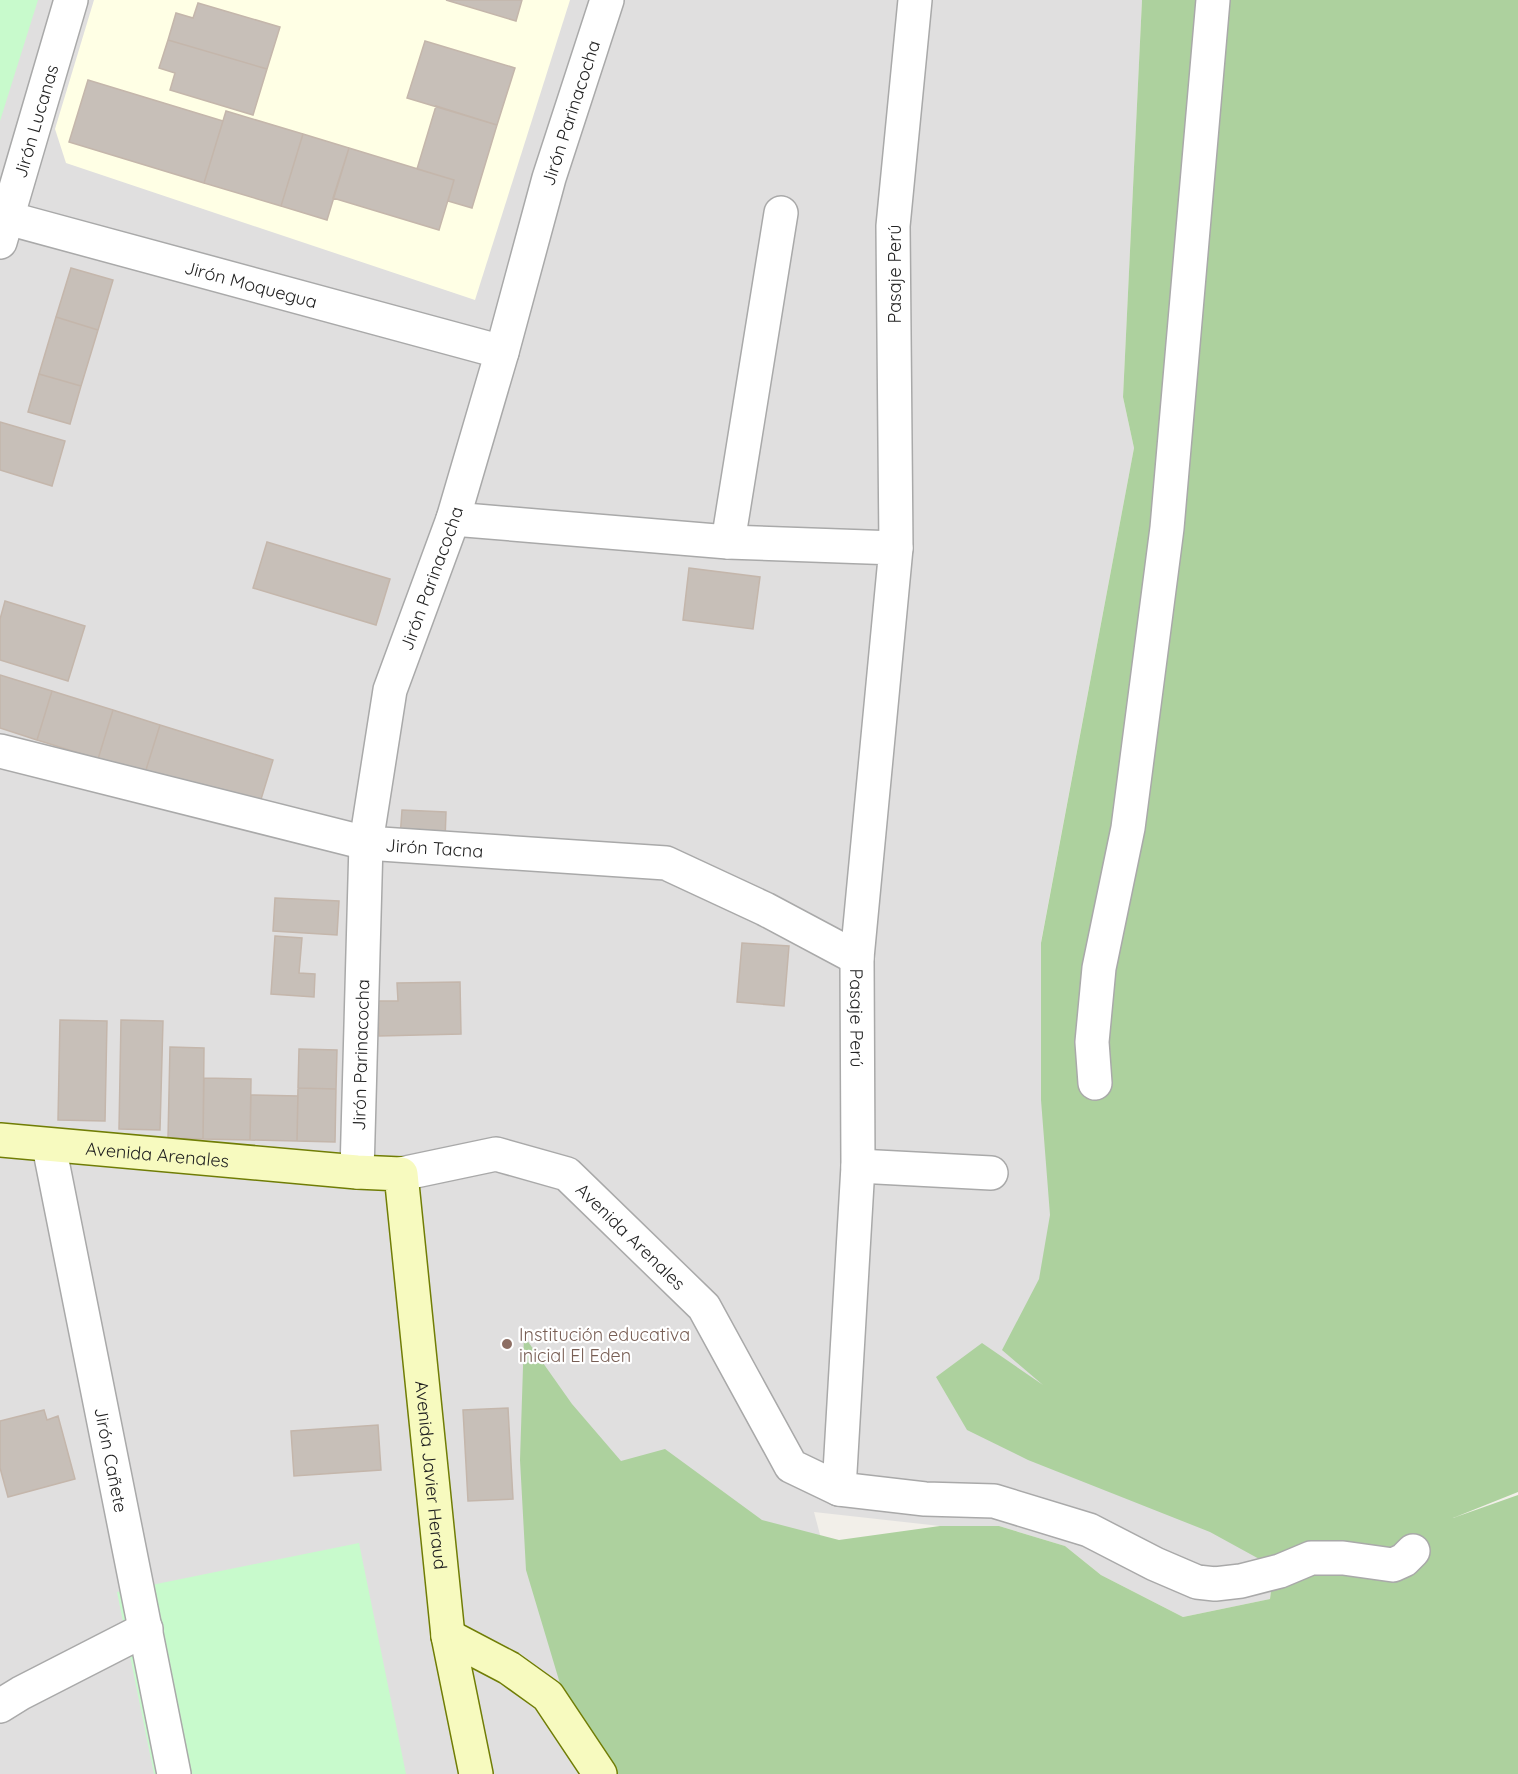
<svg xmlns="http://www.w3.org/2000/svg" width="1518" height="1774" font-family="Quicksand,sans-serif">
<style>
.residential{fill:#e0dfdf}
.education{fill:#ffffe5}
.forest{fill:#add19e}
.park{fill:#c8facc}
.building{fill:#c7bfb8;stroke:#c4b6ab;stroke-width:1.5}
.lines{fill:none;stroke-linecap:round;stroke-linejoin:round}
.street-casing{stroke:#a9a9a9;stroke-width:36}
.secondary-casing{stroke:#707d05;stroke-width:36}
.street{stroke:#fff;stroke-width:33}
.secondary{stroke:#f7fabf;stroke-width:33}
.education-dot{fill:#8d6e63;stroke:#fff;stroke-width:2}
.labels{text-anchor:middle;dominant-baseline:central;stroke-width:4.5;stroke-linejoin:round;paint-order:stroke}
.street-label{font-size:18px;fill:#222;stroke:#fff}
.education-label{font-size:18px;fill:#785e54;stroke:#fff;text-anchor:start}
</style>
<rect width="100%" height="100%" fill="#f2efe9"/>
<path class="residential" d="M0 0H1142L1123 397 1134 448 1041 942 1274 1567 1270 1599 1183 1617 1101 1575 1065 1546 999 1526H940L814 1512 842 1618 671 1774H0Z"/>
<path class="education" d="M94 0H570L475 300 66 163 55 129Z"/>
<path class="forest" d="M1142 0H1518V1492L1453 1518 1518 1495V1774H594L570 1717 526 1570 520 1460 524 1336 572 1404 621 1461 665 1449 762 1520 839 1540 940 1526H999L1065 1546 1101 1575 1183 1617 1270 1599 1274 1567 1210 1532 1028 1460 967 1430 936 1377 982 1343 1043 1385 1002 1350 1039 1279 1050 1215 1041 1100V943L1134 448 1123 397Z"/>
<path class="park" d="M0 0H38L0 121Z
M359 1543 406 1774H154L117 1592Z"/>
<path class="building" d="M446 0H522L516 21Z
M198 3 280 27 267 69 168 40 176 13 193 18Z
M168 40 267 69 253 115 170 90 175 73 159 68Z
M425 41 515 68 497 125 407 98Z
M88 80 223 121 204 183 69 142Z
M436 106 497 125 472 208 448 201 454 180 417 169Z
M226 111 303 134 281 206 204 183Z
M303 134 349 148 327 220 281 206Z
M349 148 454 180 439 230 333 198Z
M71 268 113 280 98 330 56 317Z
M56 317 98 330 81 386 39 374Z
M39 374 81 386 70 424 28 412Z
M0 422 65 441 52 486 0 470Z
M267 542 390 579 376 625 253 588Z
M689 568 760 577 753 629 683 620Z
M5 601 85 626 68 681 0 660V619Z
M0 675 52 691 37 740 0 728Z
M0 675 52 691 37 740 0 728Z
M52 691 113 710 98 759 37 740Z
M113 710 160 725 145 773 98 759Z
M160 725 273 760 258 809 145 773Z
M402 810 446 812 445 841 400 838Z
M275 898 339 901 337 935 273 931Z
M275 936 302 938 299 973 315 974 314 997 271 994Z
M742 943 789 946 784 1006 737 1002Z
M460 982 461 1034 379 1036 378 1001H398L397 983Z
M60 1020 107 1021 105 1121 58 1120Z
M121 1020 163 1021 160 1130 119 1129Z
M170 1047 204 1048 203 1139 168 1138Z
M299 1049 337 1050 336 1089 298 1088Z
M204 1078 251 1079 250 1140 203 1139Z
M298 1088 336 1089 335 1142 297 1141Z
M251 1095 298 1096 297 1141 250 1140Z
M508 1408 513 1499 468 1501 463 1410Z
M44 1410 47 1420 58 1416 75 1479 8 1497 0 1468V1421Z
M378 1425 381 1470 294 1476 291 1431Z"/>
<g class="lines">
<defs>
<g id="street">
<path id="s1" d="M0 216 502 352"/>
<path id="s2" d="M0 242 71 0"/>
<path id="s3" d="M453 519 728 542 896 548 857 958 858 1166 839 1489"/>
<path d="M728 542 781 213"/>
<path d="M896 548 893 226 915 0"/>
<path id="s4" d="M0 751 366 843 666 863 765 909 857 958"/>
<path d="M1095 1083 1092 1042 1099 968 1128 828 1167 528 1213 0"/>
<path id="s5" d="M49 1146 174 1774"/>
<path d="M858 1166 991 1173"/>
<path id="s6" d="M357 1172 366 843 390 690 453 519 502 352 549 178 607 0"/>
<path id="s7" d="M401 1174 496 1154 567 1174 704 1307 791 1466 839 1489 925 1499 994 1501 1089 1530 1155 1564 1197 1582 1215 1584 1241 1581 1280 1571 1311 1558H1343L1393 1565 1404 1560 1413 1551"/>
<path d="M0 1706 21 1693 146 1629"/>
</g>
<g id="secondary">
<path id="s8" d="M0 1140 357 1172 401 1174 448 1636 476 1774"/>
<path d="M448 1636 509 1668 548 1696 600 1774"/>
</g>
</defs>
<use href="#street" class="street-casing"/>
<use href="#secondary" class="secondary-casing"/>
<use href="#street" class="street"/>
<use href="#secondary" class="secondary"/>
</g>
<circle class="education-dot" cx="507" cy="1344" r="6"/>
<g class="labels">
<g class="street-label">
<text stroke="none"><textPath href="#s6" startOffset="1089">Jirón Parinacocha</textPath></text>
<text stroke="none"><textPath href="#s2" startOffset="126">Jirón Lucanas</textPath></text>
<text transform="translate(894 274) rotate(-90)">Pasaje Perú</text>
<text stroke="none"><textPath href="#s1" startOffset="260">Jirón Moquegua</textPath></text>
<text stroke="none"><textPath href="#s6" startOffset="603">Jirón Parinacocha</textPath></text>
<text stroke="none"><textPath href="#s4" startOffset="446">Jirón Tacna</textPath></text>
<text stroke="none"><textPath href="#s3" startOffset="916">Pasaje Perú</textPath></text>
<text stroke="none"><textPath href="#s6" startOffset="117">Jirón Parinacocha</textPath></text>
<text stroke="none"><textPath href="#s8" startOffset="158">Avenida Arenales</textPath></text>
<text stroke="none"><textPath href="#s7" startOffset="260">Avenida Arenales</textPath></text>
<text stroke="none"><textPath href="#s5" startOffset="320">Jirón Cañete</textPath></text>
<text stroke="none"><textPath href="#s8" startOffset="705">Avenida Javier Heraud</textPath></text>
</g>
<g class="education-label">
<text x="519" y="1334">Institución educativa<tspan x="519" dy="21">inicial El Eden</tspan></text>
</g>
</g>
</svg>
